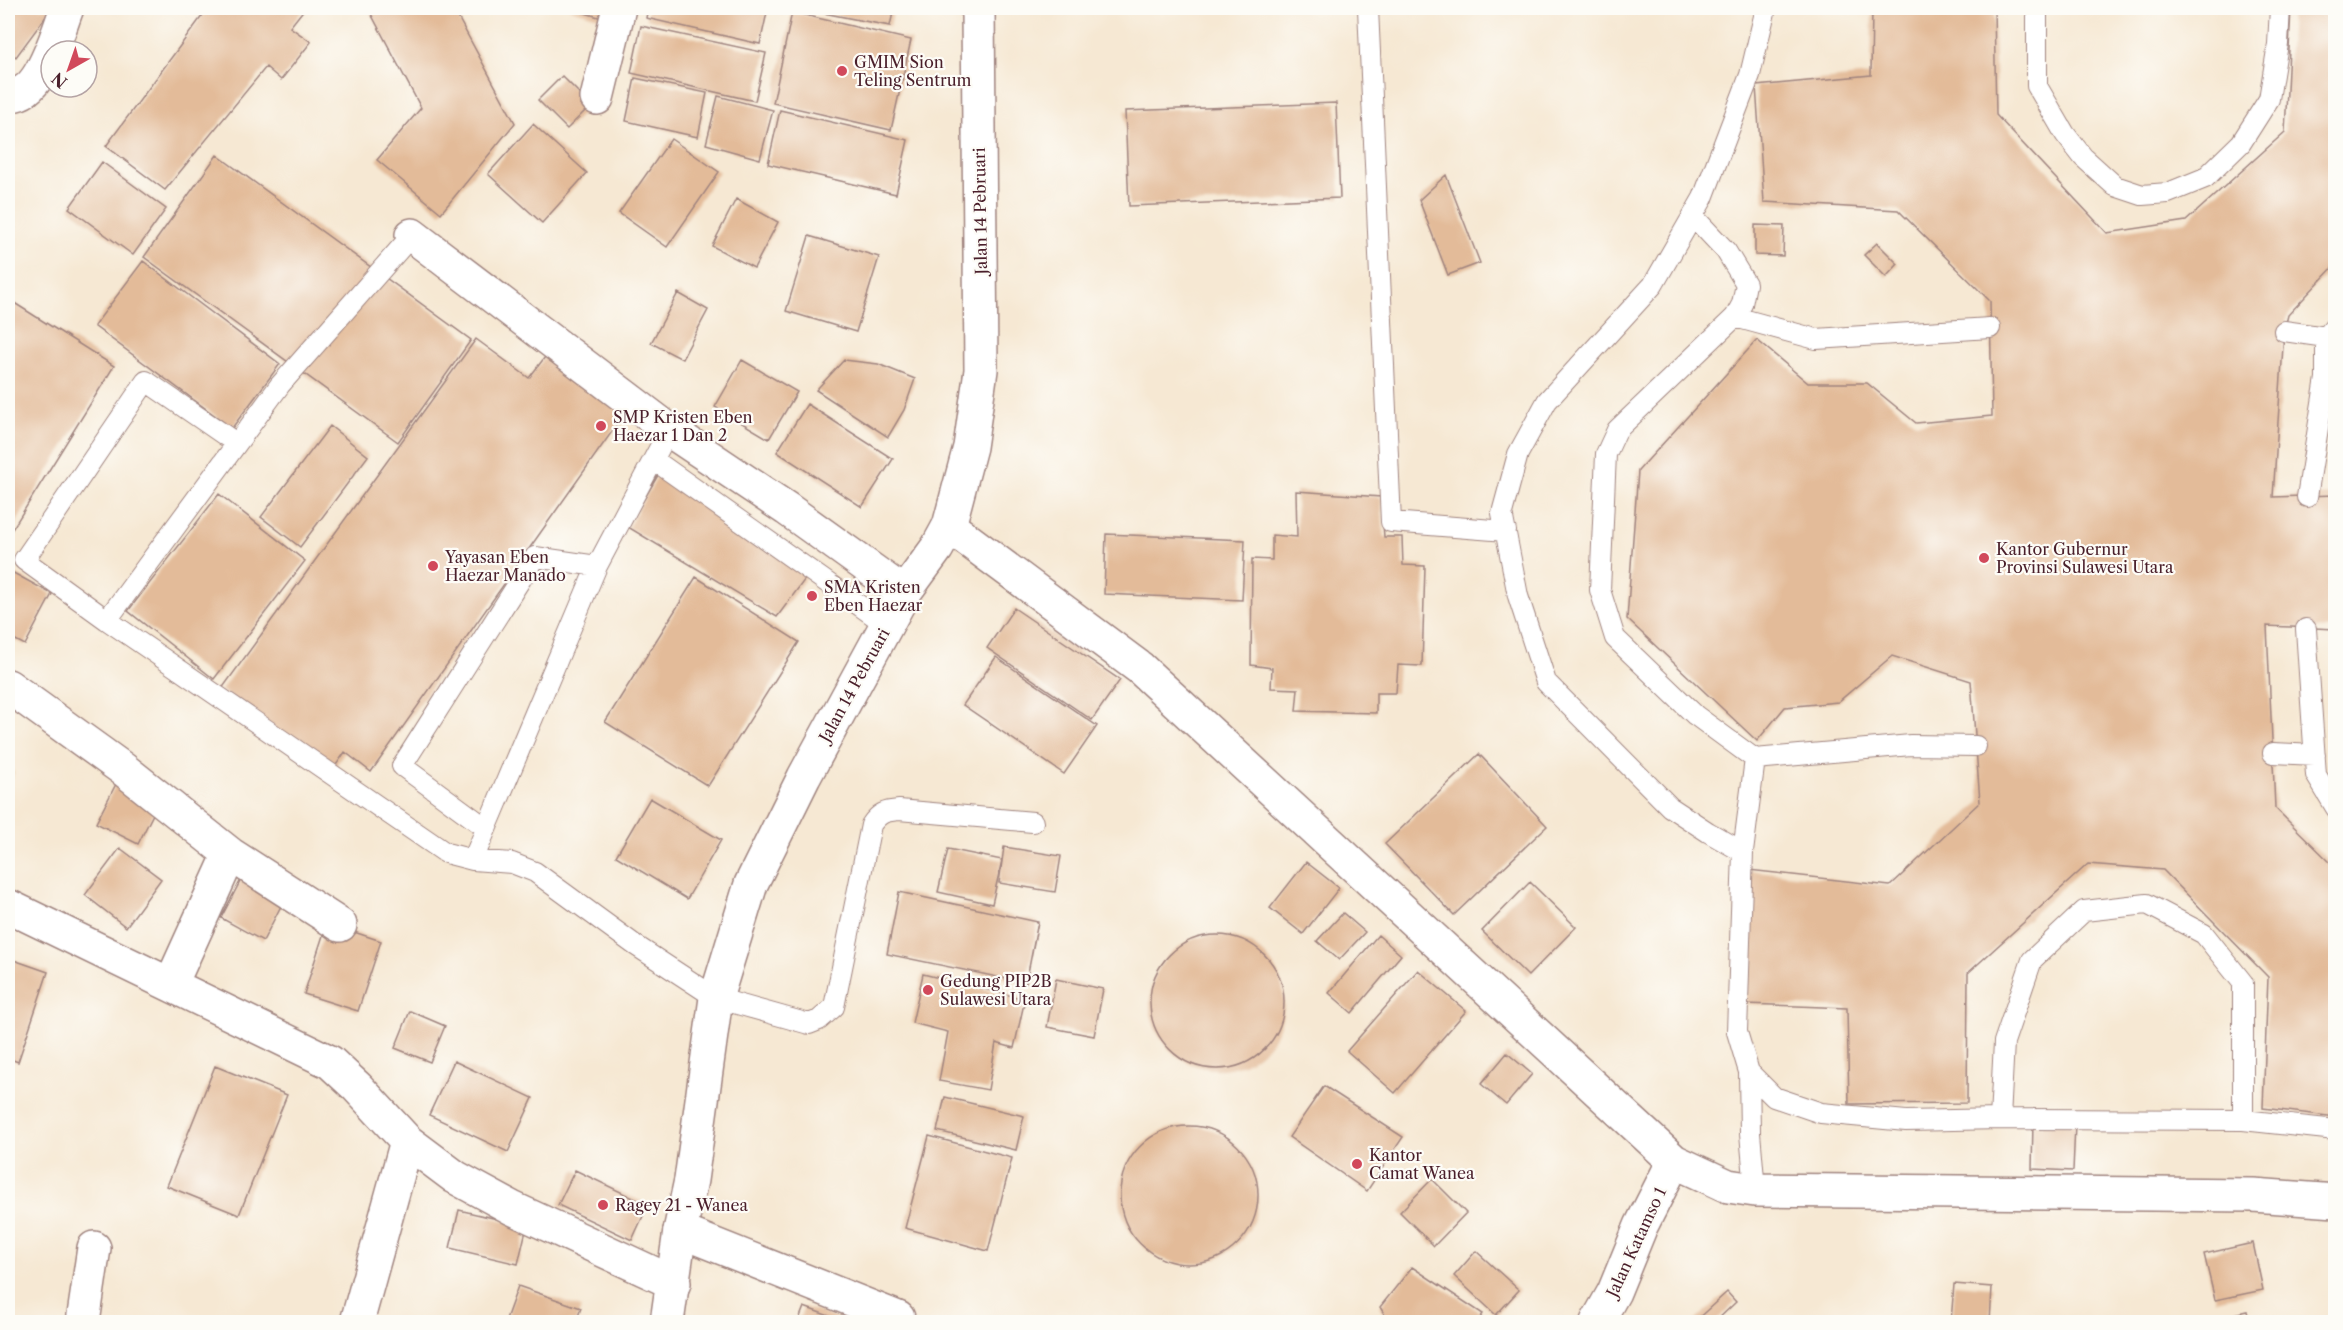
<svg xmlns="http://www.w3.org/2000/svg" width="2343" height="1330" font-family="'Libre Caslon Text',serif">
<style>
.building{fill:#e3bb99}
.lines{fill:none;stroke-linecap:round;stroke-linejoin:round}
.lane-casing{stroke:#a0847f;stroke-width:22}
.street-casing{stroke:#a0847f;stroke-width:36}
.secondary-casing{stroke:#a0847f;stroke-width:36}
.lane{stroke:#fff;stroke-width:20}
.street{stroke:#fff;stroke-width:33}
.secondary{stroke:#fff;stroke-width:33}
.poi-dot{fill:#d1495b;stroke:#fdfcf7;stroke-width:2}
.labels{text-anchor:middle;dominant-baseline:central;stroke-width:4.5;stroke-linejoin:round;paint-order:stroke}
.poi-label{font-size:16px;fill:#4a1f2b;stroke:#fdfcf7;text-anchor:start}
.street-label{font-size:16px;fill:#4a1f2b;stroke:#fdfcf7}
</style>
<rect width="100%" height="100%" fill="#fdfcf7"/>
<filter id="ink" filterUnits="userSpaceOnUse"><feTurbulence type="fractalNoise" baseFrequency=".0167" numOctaves="2"/><feDisplacementMap in="SourceGraphic" scale="12" xChannelSelector="R" yChannelSelector="G"/><feConvolveMatrix kernelMatrix="1 2 1 2 8 2 1 2 1" color-interpolation-filters="sRGB"/></filter>
<filter id="wash" filterUnits="userSpaceOnUse"><feTurbulence type="fractalNoise" baseFrequency=".008" numOctaves="4" result="noise"/><feDisplacementMap in="SourceGraphic" scale="24" xChannelSelector="R" yChannelSelector="G"/><feGaussianBlur stdDeviation="1.35" result="paint"/><feColorMatrix in="noise" values="0 0 0 0 0 0 0 0 0 0 0 0 0 0 0 0 0 1.4 0 .05"/><feComposite in="paint" operator="in"/></filter>
<g filter="url(#wash)">
<rect width="100%" height="100%" fill="#f6e8d3"/>
<g id="blocks">
<path class="building" d="M8 8H46L50 11 16 57 8 50Z
M208 8H305L290 27 311 42 281 80 266 67 165 190 106 146Z
M368 8H453L515 123 441 213 377 160 421 108Z
M568 8H605L602 18Z
M648 8H768L760 44 646 18Z
M798 8H894L890 26Z
M1872 8H1994L1996 115 2107 233 2186 221 2285 132 2291 8H2336V264L2288 315 2284 331 2273 497 2336 495V629L2267 626 2275 808 2336 868V1117L2263 1108 2268 977 2163 870 2088 864 1968 973 1967 1103 1849 1104 1847 1008 1746 1004 1749 870 1890 886 1980 802 1971 681 1892 656 1838 702 1785 707 1757 741 1627 619 1638 471 1757 340 1808 383H1867L1916 423 1992 416 1990 301 1898 210 1764 202 1756 86 1871 75Z
M792 12 911 40 891 130 773 103Z
M641 26 766 53 755 101 631 73Z
M562 76 591 105 567 129 538 100Z
M635 78 707 93 698 137 626 121Z
M718 96 773 110 760 159 706 144Z
M1336 103 1340 198 1129 206 1125 111Z
M780 110 908 140 896 194 768 164Z
M533 124 587 173 542 223 488 174Z
M671 139 719 172 667 247 619 213Z
M217 155 471 340 398 442 144 257Z
M102 162 166 209 133 255 69 208Z
M1446 175 1480 263 1448 275 1419 200Z
M736 199 778 222 754 268 712 246Z
M1755 225 1784 226 1783 256 1755 255Z
M809 236 879 257 856 332 786 311Z
M1877 243 1898 264 1886 277 1864 255Z
M143 261 280 364 232 428 94 326Z
M678 293 708 310 682 359 651 343Z
M8 299 114 366 8 536Z
M476 339 529 378 548 353 628 409 371 772 345 752 332 771 221 690Z
M742 360 797 392 769 439 715 407Z
M844 360 878 364 915 379 904 410 888 437 816 390Z
M807 404 893 459 862 507 777 452Z
M330 426 368 456 300 547 261 517Z
M661 470 808 575 777 617 628 527Z
M1296 491 1381 497 1384 537H1402L1403 565 1425 566 1422 666 1398 665 1396 693H1376V713L1296 711 1298 689 1271 688 1272 668 1251 665 1252 559 1272 560V535L1297 537Z
M219 494 305 561 214 679 128 611Z
M1106 534 1245 540 1242 600 1104 594Z
M8 570 52 594 25 645 8 636Z
M696 577 799 642 708 786 605 722Z
M1014 608 1120 680 1092 720 987 648Z
M996 657 1097 726 1064 774 963 705Z
M1479 754 1547 826 1454 915 1385 844Z
M8 769 14 772 8 787Z
M116 784 157 806 138 844 96 823Z
M650 798 721 840 687 899 616 856Z
M1004 847 1061 856 1055 892 999 883Z
M120 848 161 879 126 927 85 895Z
M948 849 1002 860 992 904 938 892Z
M1306 862 1339 888 1303 934 1270 908Z
M243 876 285 898 263 941 221 918Z
M1530 882 1576 927 1528 976 1482 931Z
M899 892 1038 922 1026 983 887 954Z
M1343 913 1365 932 1339 960 1317 941Z
M327 923 381 941 358 1011 304 994Z
M1378 935 1401 955 1352 1013 1329 993Z
M1150 1002a67 67 0 1 1 134 0a67 67 0 1 1-134 0Z
M8 958 48 972 18 1062 8 1058Z
M1418 970 1466 1011 1395 1093 1347 1051Z
M923 974 1025 999 1014 1048 996 1043 988 1090 939 1081 948 1032 912 1023Z
M1056 979 1103 989 1094 1036 1047 1027Z
M410 1011 445 1026 430 1062 395 1048Z
M1507 1053 1532 1074 1506 1105 1481 1084Z
M454 1061 533 1098 508 1152 429 1115Z
M215 1066 287 1095 239 1215 167 1186Z
M1324 1086 1403 1137 1367 1191 1289 1137Z
M945 1097 1024 1116 1016 1150 937 1131Z
M2033 1123 2075 1124 2073 1171 2032 1169Z
M1120 1195a69 69 0 1 1 138 0a69 69 0 1 1-138 0Z
M929 1136 1012 1158 988 1251 905 1228Z
M575 1170 648 1205 632 1240 558 1205Z
M1432 1179 1466 1213 1434 1246 1400 1212Z
M459 1210 527 1226 518 1264 450 1248Z
M2253 1243 2263 1290 2215 1300 2204 1254Z
M1476 1251 1519 1290 1496 1315 1454 1276Z
M1412 1267 1483 1314 1477 1322H1389L1380 1307Z
M1954 1284 1992 1287 1990 1322H1951Z
M518 1286 581 1308 576 1322H505Z
M1727 1292 1736 1302 1715 1322H1694Z
M804 1307 846 1322H798Z
M2247 1311 2250 1322H2216L2215 1318Z"/>
</g>
</g>
<g filter="url(#ink)">
<use href="#blocks" fill-opacity="0" stroke="#a0847f" stroke-width="1.5"/>
<g class="lines">
<defs>
<path id="lane" d="M1368 8 1391 522 1506 531
M2037 8V86L2065 134 2083 157 2115 186 2142 195 2168 193 2205 178 2241 143 2269 99 2278 44 2280 8
M1693 216 1726 251 1746 284 1742 304 1735 317 1617 430 1606 454 1600 590 1615 638 1695 715 1755 759
M412 235 280 385 107 620 446 853 473 860
M1735 317 1816 339 1990 328
M2284 331 2326 337
M669 430 597 566 473 860 512 863 535 872 635 945 716 998 809 1024 819 1020 834 1007 871 825C879 813 885 811 899 810L1033 822
M654 460 887 625
M2307 497 2326 378V337L2336 325
M107 620 24 560 146 381 236 443
M2306 629 2316 775 2336 808
M1976 746 1911 745 1755 759 1743 852 1737 1032 1749 1072 1774 1097 1821 1113 1906 1121 2000 1119 2243 1120 2336 1130
M2273 753 2315 755
M486 828 402 766 535 557 597 566
M1743 852 1708 832 1670 807 1546 682 1518 596 1502 513 1518 454 1547 401 1653 285 1703 198 1750 75 1766 8
M1749 1072 1750 1133 1755 1190
M2000 1119 2004 1042 2032 960 2084 911 2147 904 2204 934 2243 983V1120"/>
<path id="street" d="M8 94C40 100 58 31 67 8
M597 98 619 8
M412 235 669 430 787 509 904 593
M949 526 1140 668 1674 1161 1728 1186 1755 1190 2253 1195 2336 1201
M8 686 123 769 230 854 171 984
M230 854 340 925
M8 906 330 1062 357 1087 407 1141 455 1177 512 1208 674 1283
M680 1231 898 1318
M83 1322 94 1248
M357 1322 407 1141
M1597 1322 1614 1292 1641 1226 1674 1161"/>
<path id="secondary" d="M667 1322 680 1231 691 1180 716 998 751 884 804 777 904 593 937 548 949 526 970 447 981 370 978 8"/>
</defs>
<use href="#lane" class="lane-casing"/>
<use href="#street" class="street-casing"/>
<use href="#secondary" class="secondary-casing"/>
<use href="#lane" class="lane"/>
<use href="#street" class="street"/>
<use href="#secondary" class="secondary"/>
</g>
</g>
<g class="poi-dot">
<circle cx="842" cy="71" r="6"/>
<circle cx="601" cy="426" r="6"/>
<circle cx="1984" cy="558" r="6"/>
<circle cx="433" cy="566" r="6"/>
<circle cx="812" cy="596" r="6"/>
<circle cx="928" cy="990" r="6"/>
<circle cx="1357" cy="1164" r="6"/>
<circle cx="603" cy="1205" r="6"/>
</g>
<g class="labels">
<g class="poi-label">
<text x="854" y="62">GMIM Sion<tspan x="854" dy="18">Teling Sentrum</tspan></text>
<text x="613" y="417">SMP Kristen Eben<tspan x="613" dy="18">Haezar 1 Dan 2</tspan></text>
<text x="1996" y="549">Kantor Gubernur<tspan x="1996" dy="18">Provinsi Sulawesi Utara</tspan></text>
<text x="445" y="557">Yayasan Eben<tspan x="445" dy="18">Haezar Manado</tspan></text>
<text x="824" y="587">SMA Kristen<tspan x="824" dy="18">Eben Haezar</tspan></text>
<text x="940" y="981">Gedung PIP2B<tspan x="940" dy="18">Sulawesi Utara</tspan></text>
<text x="1369" y="1155">Kantor<tspan x="1369" dy="18">Camat Wanea</tspan></text>
<text x="615" y="1205">Ragey 21 - Wanea</text>
</g>
<g class="street-label">
<text transform="translate(980 211) rotate(-91)">Jalan 14 Pebruari</text>
<text transform="translate(854 685) rotate(-61)">Jalan 14 Pebruari</text>
<text transform="translate(1636 1242) rotate(-65)">Jalan Katamso 1</text>
</g>
</g>
<rect width="2343" height="1330" fill="none" stroke="#fdfcf7" stroke-width="30"/>
<g transform="translate(69 69) rotate(220)"><circle r="28" fill="#fdfcf7" stroke="#b5a4a5" stroke-width="1.5"/>
<path d="M0-4.5L10 22L0 15L-10 22Z" fill="#d1495b"/>
<text y="-9" font-size="16" font-weight="bold" text-anchor="middle" fill="#4a1f2b">N</text>
</g>
</svg>
